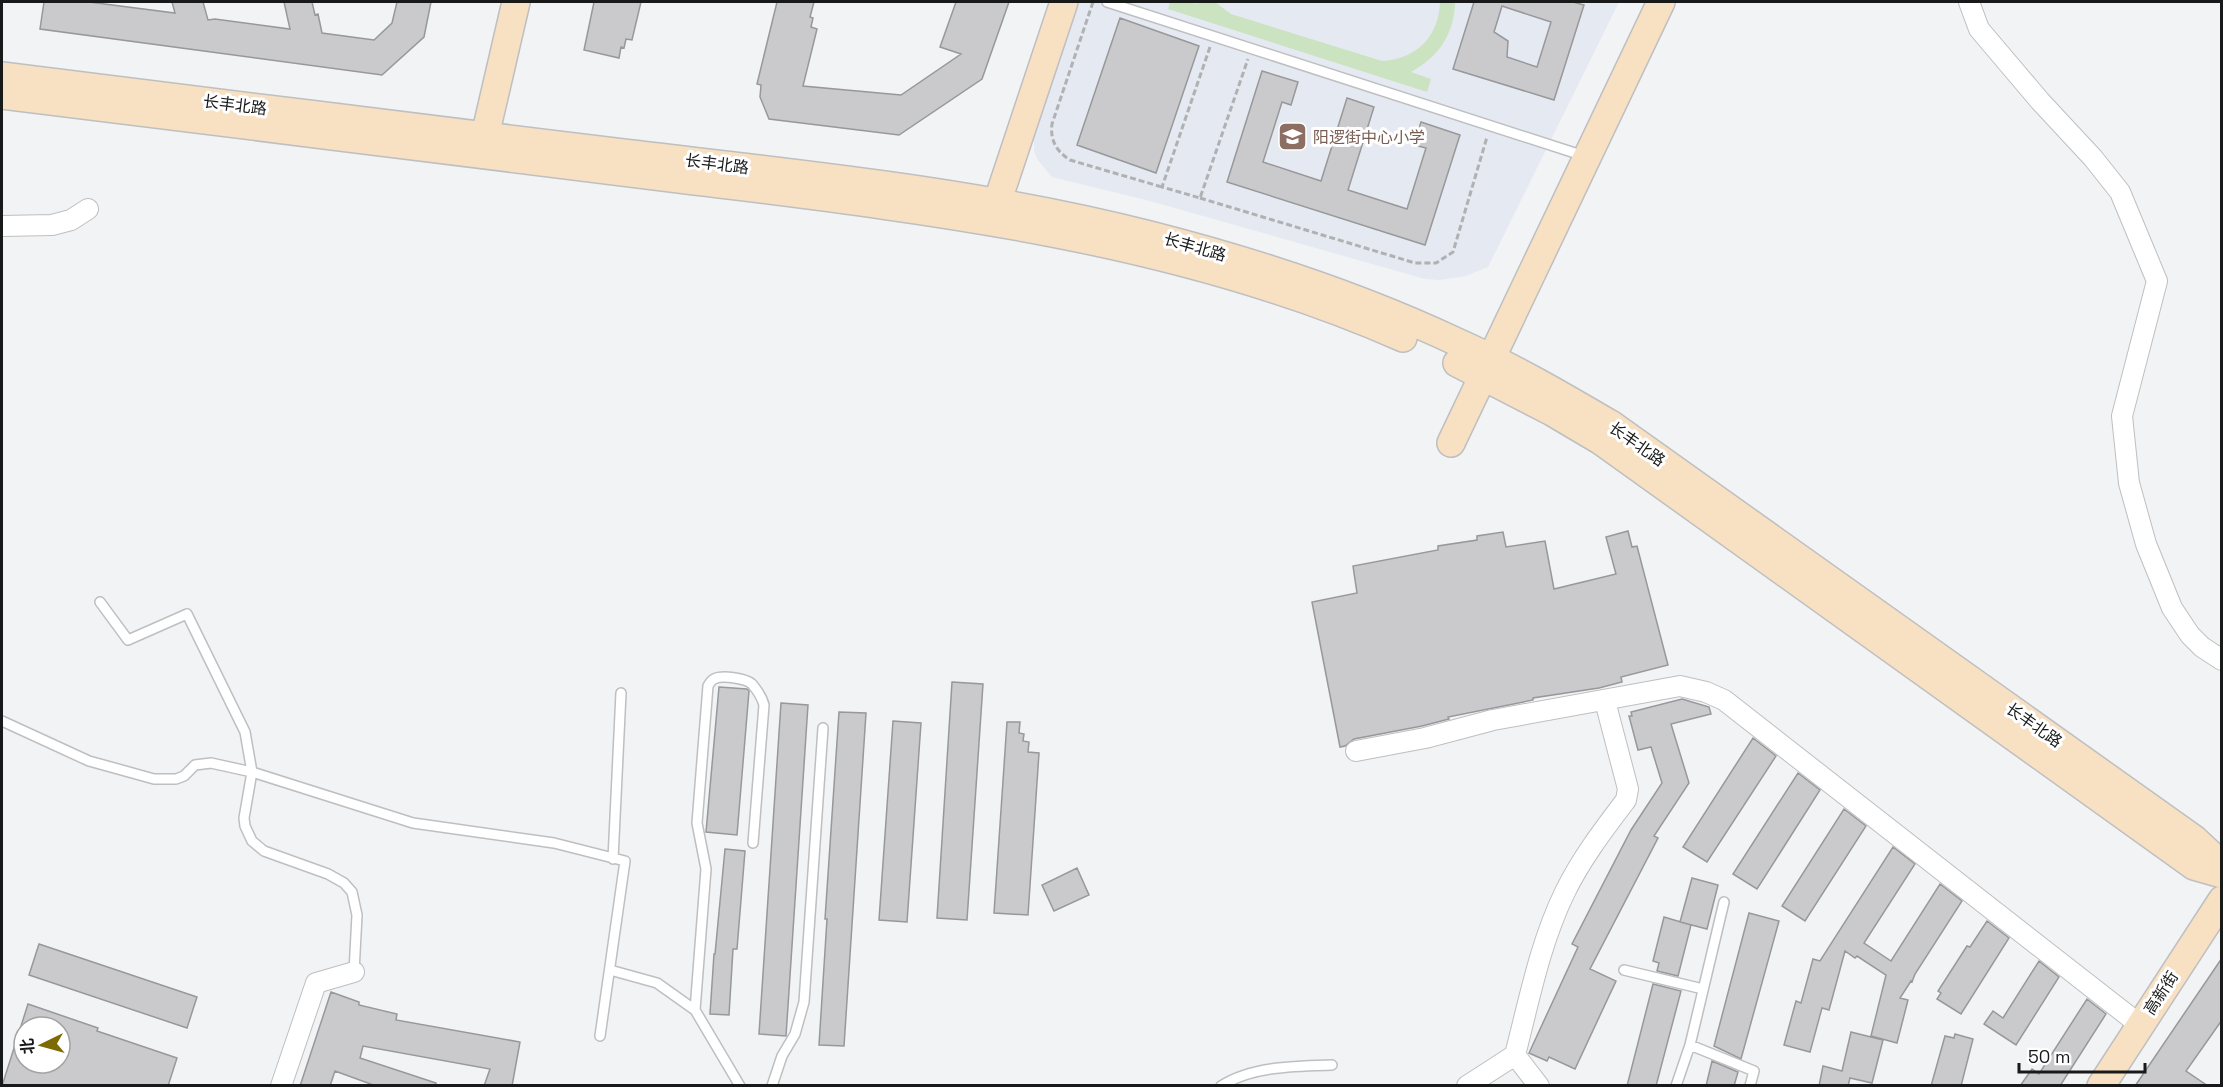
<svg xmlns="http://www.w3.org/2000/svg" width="2223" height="1087" font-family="'Space Grotesk','Noto Sans SC',sans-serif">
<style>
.built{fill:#e5e9f2}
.green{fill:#cbe3c0}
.building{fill:#cacacc;stroke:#97989a;stroke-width:1.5;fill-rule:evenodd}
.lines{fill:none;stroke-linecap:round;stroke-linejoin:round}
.lane-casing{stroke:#bebfc1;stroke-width:12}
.street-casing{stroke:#bebfc1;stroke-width:22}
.secondary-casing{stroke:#bebfc1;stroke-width:30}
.path{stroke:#b0b1b2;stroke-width:3;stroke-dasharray:6 3;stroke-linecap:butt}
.lane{stroke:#fff;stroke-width:9}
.street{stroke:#fff;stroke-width:20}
.secondary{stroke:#f8e0c2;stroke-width:27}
.labels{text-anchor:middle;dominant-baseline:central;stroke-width:6;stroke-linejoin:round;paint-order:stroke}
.street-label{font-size:16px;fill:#181919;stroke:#fff}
.education-label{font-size:16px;fill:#785e54;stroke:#fff;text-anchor:start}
</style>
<rect width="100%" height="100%" fill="#f2f3f5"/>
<path class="built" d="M1080 2H1619L1488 267 1466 276 1440 280 1425 279 1150 201 1052 177 1037 159 1034 151V133Z"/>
<path class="green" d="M1170 2H1188L1197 4 1196 2H1215L1231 14 1382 61C1417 59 1439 36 1440 2H1455V5C1453 36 1438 57 1411 72L1431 79 1427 92 1168 9Z"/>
<path class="building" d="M44 2H89L175 13 172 2H203L208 20 215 19 290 29 284 2H312L315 15 318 14 322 33 374 40 392 23 397 2H431L424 37 382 75 40 29Z
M594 2H641L632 40 626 39 624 48 621 47 619 58 584 50Z
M777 2H814L810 17 813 18 811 27 817 29 803 86 901 95 961 54 940 47 956 2H1009L982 79 899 135 769 119 760 97 761 85 757 84Z
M1474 2H1573L1584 5 1554 100 1453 69ZM1502 6 1551 22 1537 67 1507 57 1508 41 1494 32Z
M1120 18 1199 46 1156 173 1077 145Z
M1262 71 1298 82 1291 105 1282 102 1263 162 1321 181 1347 98 1374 107 1348 190 1407 209 1426 148 1414 145 1421 122 1460 135 1425 245 1227 182Z
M1628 531 1632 547 1637 546 1668 665 1621 677 1622 682 1599 688 1533 698V700L1448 717 1449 719 1422 726 1354 739 1345 746 1340 747 1312 602 1357 593 1353 566 1438 550V546L1477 540V536L1503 532 1506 547 1545 541 1554 589 1616 574 1606 537Z
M952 682 983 684 967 920 937 918Z
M719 687 747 689 749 691 737 835 706 832Z
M1682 699 1709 707 1711 714 1671 724 1689 783 1654 836 1658 838 1590 969 1616 981 1575 1069 1549 1057 1547 1061 1529 1053 1578 947 1572 944 1631 830 1662 783 1651 747 1638 750 1629 716H1632L1631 712Z
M781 703 808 705 786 1036 759 1034Z
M839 712 866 713 844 1046 819 1045 827 919H825Z
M893 721 921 723 907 922 879 920Z
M1007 722H1020L1019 733 1024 734 1023 741 1029 742 1028 752 1039 753 1028 915 994 913Z
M1753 738 1776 756 1707 862 1683 847Z
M1798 773 1820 790 1757 889 1733 874Z
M1844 809 1866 826 1805 921 1782 906Z
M1893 847 1915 864 1864 943 1891 961 1940 884 1962 901 1915 974 1912 982 1911 981 1900 998 1908 1000 1897 1043 1871 1036 1886 975 1857 956 1855 958 1845 951 1829 1010 1822 1008 1810 1052 1784 1045 1796 1001 1801 1003 1813 959 1820 961Z
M725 849 745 851 737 949H733L729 1015 710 1014 714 954H715Z
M1077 868 1089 895 1054 911 1042 885Z
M1692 878 1718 885 1707 929 1680 922Z
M1749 913 1779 921 1741 1059 1714 1046Z
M1664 917 1691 925 1678 976 1657 971 1659 963 1653 961Z
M1987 921 2009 938 1961 1014 1937 999 1941 993 1938 991 1967 946 1970 947Z
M39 944 197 997 187 1028 29 975Z
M2222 958V1020L2186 1071 2208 1086H2135Z
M2039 961 2059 977 2016 1045 1984 1024 1993 1011 2003 1018Z
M1653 984 1681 991 1656 1086H1627Z
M331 992 359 1002V1005L397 1014 396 1020 520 1042 512 1086H484L490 1069 363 1046 360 1058 436 1083 435 1086H376L335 1071 330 1086H300Z
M2087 999 2106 1014 2060 1086H2020L2032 1069 2039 1074Z
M28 1004 98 1028 97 1031 177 1058 168 1086H2ZM24 1027H60V1063H24Z
M1851 1032 1883 1040 1872 1083 1850 1078 1848 1086H1819L1823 1066 1842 1071Z
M1955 1034 1973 1039 1961 1086H1931L1945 1036 1954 1038Z
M1712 1061 1738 1072 1734 1086H1706Z"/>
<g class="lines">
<defs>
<path id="lane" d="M1107 2 1575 153
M100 602 128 640 187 614 245 732 252 772 244 818 245 826 252 841 264 851 328 874 344 883 352 892 357 915 354 972
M2 721 89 761 154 779H176L184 776 195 765 211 763 252 772 413 823 554 843 625 861 600 1036
M613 859 621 693
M610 970 657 983 695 1010 740 1086
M1624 970 1703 989
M695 1010 706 869 697 823 708 686C709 684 712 680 714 679 722 675 745 678 752 684 757 690 762 697 764 705L753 843
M1690 1045 1754 1071 1750 1086
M772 1086 782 1056 795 1034 804 1002 823 728
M1221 1086C1252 1066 1296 1066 1332 1065
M1676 1086 1690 1045 1724 902"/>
<path id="street" d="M1969 2 1979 29 2040 101 2093 158 2120 192 2157 281 2122 416 2129 483 2146 544 2172 608 2190 635 2202 647 2222 660
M2 226 52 225 71 220 88 209
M1356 751 1425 738 1493 720 1680 686 1706 692 1724 700 2140 1025
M1515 1055 1539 1086
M281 1086 316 983 354 972
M1467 1086 1515 1055C1529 1001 1540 943 1565 892 1581 859 1604 829 1626 800L1628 789 1605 701"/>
<path id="secondary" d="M2 76C209 102 416 127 623 153 799 174 978 191 1150 235 1256 262 1359 296 1457 342 1511 366 1561 395 1612 425L2194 839 2222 865
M2 95C222 122 443 150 663 177 913 208 1170 235 1403 338
M481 153 516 2
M997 203 1064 2
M1457 363 1552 412 1601 441 2194 866 2222 874
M1451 443 1661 2
M2101 1086 2222 900"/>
</defs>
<use href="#lane" class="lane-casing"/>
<use href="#street" class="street-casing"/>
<use href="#secondary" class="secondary-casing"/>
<path class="path" d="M1093 2 1052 124C1050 140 1056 151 1070 160L1162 187
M1210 47 1162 187 1200 198 1248 59
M1200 198 1415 263H1436L1453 252 1487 137"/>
<use href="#lane" class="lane"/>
<use href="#street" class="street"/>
<use href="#secondary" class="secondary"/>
</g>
<defs>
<symbol id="school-square" viewBox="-11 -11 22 22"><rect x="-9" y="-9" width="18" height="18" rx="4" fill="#8d6e63" stroke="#fff"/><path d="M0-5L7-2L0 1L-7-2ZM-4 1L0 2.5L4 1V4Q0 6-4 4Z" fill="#fff"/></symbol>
</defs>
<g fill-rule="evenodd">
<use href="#school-square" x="1276" y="120" width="33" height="33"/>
</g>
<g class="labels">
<g class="street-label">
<text transform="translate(235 105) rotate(7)">长丰北路</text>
<text transform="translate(717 164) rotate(7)">长丰北路</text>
<text transform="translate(1195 247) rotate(16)">长丰北路</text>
<text transform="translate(1637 444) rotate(35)">长丰北路</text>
<text transform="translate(2034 725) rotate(35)">长丰北路</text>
<text transform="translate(2161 993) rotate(-57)">高新街</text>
</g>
<g class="education-label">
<text x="1313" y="137">阳逻街中心小学</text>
</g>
</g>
<rect width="2223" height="1087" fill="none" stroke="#181919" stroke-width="6"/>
<g transform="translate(42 1045) rotate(265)"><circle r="28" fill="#ffffff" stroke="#a3a3a3" stroke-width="1.5"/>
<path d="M0-4.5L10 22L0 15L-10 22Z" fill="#7d6a02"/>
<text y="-9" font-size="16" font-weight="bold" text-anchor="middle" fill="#181919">北</text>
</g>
<path d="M2019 1063v9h126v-9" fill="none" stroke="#181919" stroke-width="3"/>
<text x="2028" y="1063" font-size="18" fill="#181919" stroke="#ffffff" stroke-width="4.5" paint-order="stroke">50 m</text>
</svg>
